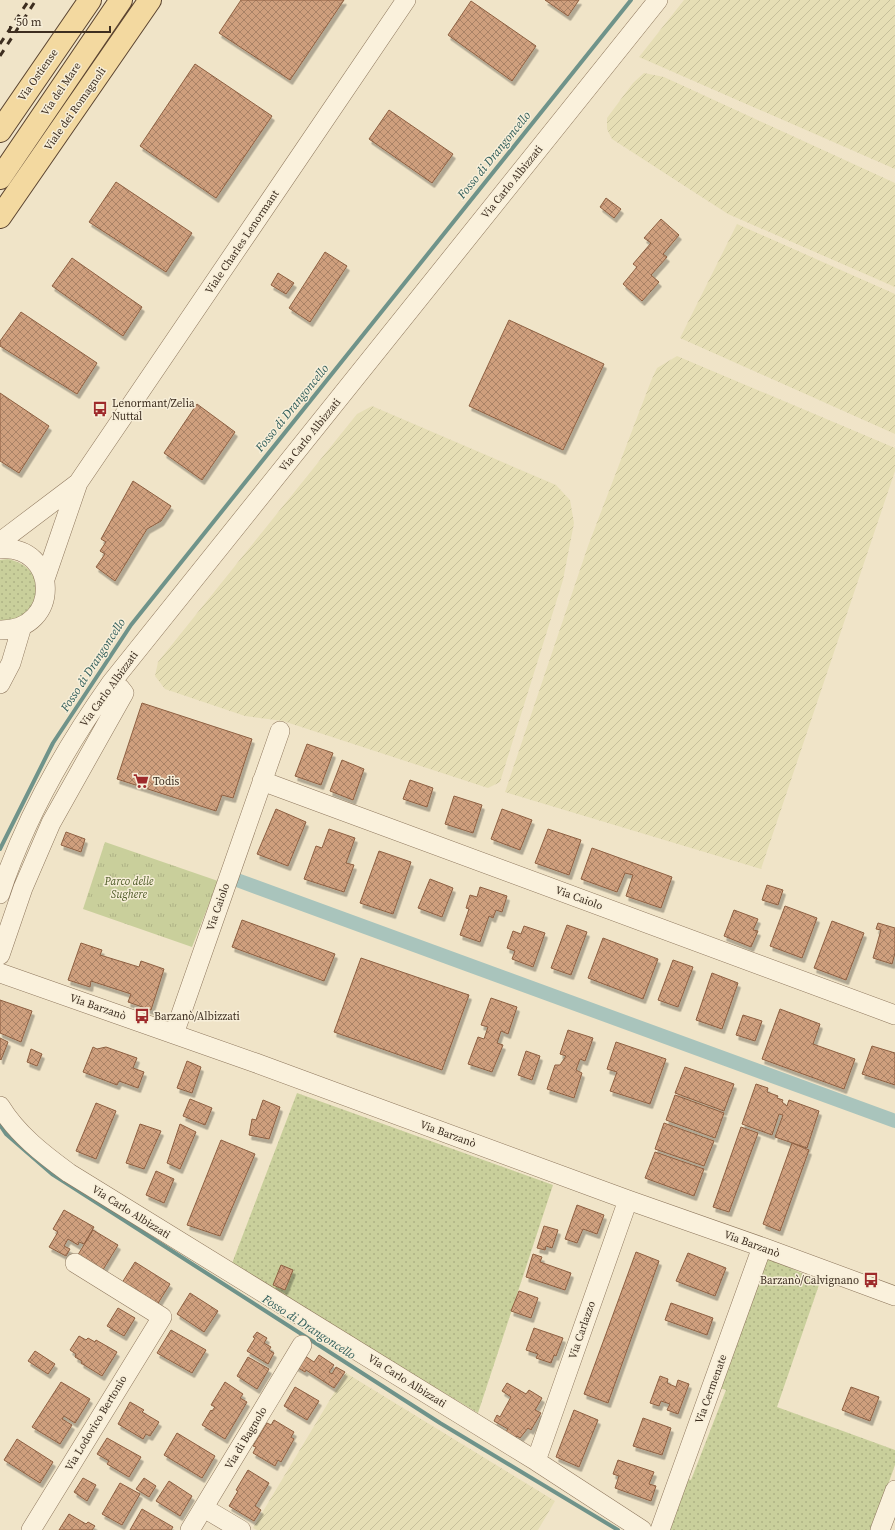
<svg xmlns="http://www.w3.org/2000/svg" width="895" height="1530" font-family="'Source Serif 4',serif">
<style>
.farmland{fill:url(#farmland-furrows)}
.grass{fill:url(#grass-dots)}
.park{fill:url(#park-tufts)}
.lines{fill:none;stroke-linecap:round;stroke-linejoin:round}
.stream{stroke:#6f938a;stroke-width:4}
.canal{stroke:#a9c4bc;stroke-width:14}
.building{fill:url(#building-cross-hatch);stroke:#8d5f41;filter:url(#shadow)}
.minor-casing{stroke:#8d765c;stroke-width:20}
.major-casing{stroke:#5b4430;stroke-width:24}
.minor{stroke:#faf1dc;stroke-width:19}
.major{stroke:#f3d9a0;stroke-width:22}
.rail{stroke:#3d2e20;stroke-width:3;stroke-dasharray:7 7;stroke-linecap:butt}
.labels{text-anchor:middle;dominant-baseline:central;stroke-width:3;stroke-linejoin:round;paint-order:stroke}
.street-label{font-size:11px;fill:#3d2e20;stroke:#f7eed8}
.poi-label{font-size:11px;fill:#3d2e20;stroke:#f7eed8;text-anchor:start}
.park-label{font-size:11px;font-style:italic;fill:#4d5a26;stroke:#f7eed8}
.water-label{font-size:12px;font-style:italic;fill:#2f5d5a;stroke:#f7eed8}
</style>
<defs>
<pattern id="farmland-furrows" width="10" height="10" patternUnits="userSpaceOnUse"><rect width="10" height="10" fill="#e6deb5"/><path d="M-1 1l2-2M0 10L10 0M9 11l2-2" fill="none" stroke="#c6bf9b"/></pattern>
<pattern id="grass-dots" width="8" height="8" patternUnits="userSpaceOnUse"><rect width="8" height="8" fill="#c9cf9b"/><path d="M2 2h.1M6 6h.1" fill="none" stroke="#aeb285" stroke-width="1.8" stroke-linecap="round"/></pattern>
<pattern id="park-tufts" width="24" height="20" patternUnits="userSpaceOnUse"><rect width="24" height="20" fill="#c9cf9b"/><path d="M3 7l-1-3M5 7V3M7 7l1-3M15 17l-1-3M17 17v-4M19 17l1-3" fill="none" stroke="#aeb285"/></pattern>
<pattern id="building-cross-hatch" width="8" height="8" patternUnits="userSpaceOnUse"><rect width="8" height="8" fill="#cf9f7d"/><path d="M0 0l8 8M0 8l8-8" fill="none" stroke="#a98266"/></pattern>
<filter id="shadow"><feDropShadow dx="2.5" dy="4.5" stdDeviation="0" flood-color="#0004"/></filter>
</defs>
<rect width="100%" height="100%" fill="#f0e4c8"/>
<path class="farmland" d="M684 0H895V169L639 57Z
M644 73 664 77 895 183V287L728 214 612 139 607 129V118L633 83Z
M737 224 895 294V434L680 338Z
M677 356 895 448V471L761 869 505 792 588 546 651 381 657 368Z
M372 406 556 485 570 500 574 523 563 580 500 782 488 788 283 721 245 716 165 689 155 676 158 662 357 414Z
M346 1373 555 1501 538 1530H257L253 1528Z"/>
<path class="grass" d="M8 559C25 563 38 573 36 591 36 595 37 600 35 603 32 609 26 614 23 618L0 622V560Z
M297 1093 553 1185 478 1413 231 1266Z
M767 1259H772L820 1282 777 1407 895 1450V1465L872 1530H670L684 1477 691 1480 726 1390 717 1387Z"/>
<path class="park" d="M105 842 218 881 192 947 83 909Z"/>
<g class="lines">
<path class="stream" d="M0 849 53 743 131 625 631 0
M0 1125 6 1134 52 1174 440 1423 618 1530"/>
<path class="canal" d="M237 880 895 1121"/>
</g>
<path class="building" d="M241 0H344L290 80 219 33Z
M545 0H579L568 16Z
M471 1 536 46 512 81 448 35Z
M195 64 272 116 216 198 140 146Z
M389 110 453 154 432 183 369 139Z
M116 182 192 233 166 272 89 222Z
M606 198 621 209 614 218 600 207Z
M661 219 679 235 663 254 667 257 651 275 659 282 642 301 623 284 637 267 633 264 651 243 644 238Z
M325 252 347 266 310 322 289 308Z
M72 258 142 307 123 336 52 286Z
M278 273 294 283 286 294 271 285Z
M21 312 97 363 77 394 0 346V341Z
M509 320 604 364 563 450 469 406Z
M0 393 49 426 19 473 0 461Z
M197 404 235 432 202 480 164 453Z
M133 481 171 506 161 521 147 529 115 581 96 567 105 554 100 551 106 542 101 539Z
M142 703 252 739 233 798 222 795 216 811 117 779Z
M307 744 333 753 321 785 295 776Z
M342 760 364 769 353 800 330 791Z
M410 780 433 788 427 807 403 799Z
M454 796 482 805 473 833 445 824Z
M276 809 306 822 288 866 257 854Z
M502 809 532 820 520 850 491 839Z
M329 829 355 838 346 863 354 865 344 892 304 879 316 846 322 848Z
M548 829 581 840 569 875 535 863Z
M66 832 85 839 81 852 61 845Z
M592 848 672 877 661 908 626 896 633 875 625 873 617 892 581 879Z
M379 851 411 862 393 914 360 903Z
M430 879 453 888 442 917 418 908Z
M767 885 783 890 778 905 762 900Z
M480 887 507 896 502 912 496 910 493 918 489 916 480 942 460 935 469 909 466 908 470 895 477 897Z
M785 906 817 918 802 958 770 946Z
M734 910 758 919 753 930 758 931 751 947 724 936Z
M242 920 335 954 324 981 232 947Z
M832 921 864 933 846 980 814 968Z
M878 923 895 928V953L892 964 873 958 881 930 876 929Z
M567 925 587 932 571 975 551 968Z
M524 926 545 933 533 967 512 959 515 951 507 948 513 931 521 934Z
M603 938 658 959 643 999 588 978Z
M81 943 102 950 100 955 139 967 141 961 164 969 151 1010 128 1002 131 994 91 981 90 987 68 980Z
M361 958 469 995 442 1070 334 1032Z
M673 960 693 967 678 1007 658 1000Z
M712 973 738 983 722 1029 696 1020Z
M491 998 517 1007 508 1034 501 1031 497 1043 503 1045 492 1072 468 1064 478 1037 484 1039 488 1027 481 1025Z
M0 1000 32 1011 21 1042 0 1033Z
M780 1009 820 1024 813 1044 855 1059 844 1089 762 1059Z
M743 1015 762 1021 755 1041 736 1035Z
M568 1030 593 1038 585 1061 580 1059 576 1070 582 1073 574 1098 547 1089 555 1065H560L566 1056 560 1054Z
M0 1038 8 1042 1 1060 0 1059Z
M616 1042 666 1059 650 1104 610 1091 617 1072 607 1069Z
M872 1046 895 1053V1085L862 1074Z
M93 1047 97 1049 106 1047 137 1058 133 1068 144 1072 138 1088 119 1081 117 1085 83 1072Z
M31 1049 42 1054 37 1066 27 1062Z
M526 1051 540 1056 532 1080 518 1075Z
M187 1061 201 1067 192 1093 177 1088Z
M685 1067 734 1084 724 1111 675 1093Z
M756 1084 768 1088 767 1092 778 1096 777 1098 783 1100 782 1102 787 1106 789 1100 819 1111 807 1148 775 1137 783 1115 779 1114 772 1135 742 1124Z
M675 1095 724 1113 715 1138 666 1120Z
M190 1099 212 1108 205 1125 183 1116Z
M263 1100 280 1107 269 1139 249 1135 252 1119 256 1120Z
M96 1103 116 1111 96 1159 76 1151Z
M664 1123 714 1141 704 1166 655 1149Z
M140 1124 161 1131 144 1169 126 1163Z
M180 1124 196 1132 180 1169 167 1163Z
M741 1127 758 1133 729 1212 713 1207Z
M221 1140 255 1154 220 1236 187 1225Z
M792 1143 809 1150 780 1231 763 1224Z
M655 1152 704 1169 694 1196 645 1178Z
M156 1171 174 1179 164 1203 146 1195Z
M577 1205 604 1215 597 1234 583 1229 577 1243 565 1239Z
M64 1210 94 1227 84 1244 79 1242 78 1245 68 1239 64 1246 70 1249 66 1256 49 1247 58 1232 53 1229Z
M544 1226 558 1230 552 1248 546 1246 545 1250 537 1248Z
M93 1230 118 1245 101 1273 76 1258Z
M636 1252 659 1261 608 1403 584 1394Z
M688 1253 726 1268 715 1296 676 1281Z
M533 1254 542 1257 540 1262 571 1273 565 1290 526 1277Z
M135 1262 170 1284 155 1308 120 1286Z
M281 1265 293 1270 285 1290 273 1285Z
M519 1291 538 1298 531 1318 511 1311Z
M190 1293 218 1311 204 1332 177 1314Z
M671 1303 713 1318 707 1335 665 1320Z
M118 1308 135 1318 124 1336 107 1326Z
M534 1328 563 1338 556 1356 554 1355 551 1363 536 1358 538 1354 526 1350Z
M171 1330 206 1350 192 1373 157 1353Z
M257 1332 267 1338 264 1343 271 1347 269 1350 274 1353 268 1364 247 1351 255 1338 253 1337Z
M79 1336 86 1340 88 1338 95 1342 96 1340 117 1352 102 1376 81 1363 82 1361 75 1357 76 1354 70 1350Z
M35 1351 55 1364 48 1374 28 1361Z
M302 1354 314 1362 319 1355 334 1365 329 1372 332 1374 336 1367 345 1372 334 1388 306 1370 305 1372 295 1366Z
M248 1357 269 1369 257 1389 237 1376Z
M660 1376 668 1379 667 1383 676 1387 678 1380 689 1384 678 1414 667 1410 670 1404 661 1401 659 1406 650 1403Z
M61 1382 90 1399 75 1423 64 1416 62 1419 72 1425 60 1444 32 1427Z
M225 1382 243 1394 240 1398 247 1402 225 1439 202 1425 211 1410 212 1411 215 1407 211 1405Z
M507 1383 526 1394 529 1390 542 1398 535 1410 541 1413 531 1430 528 1428 520 1438 517 1436 515 1439 505 1433 508 1429 494 1421 497 1415 500 1417 511 1397 502 1391Z
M295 1387 319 1401 307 1420 284 1406Z
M851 1387 879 1397 870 1421 842 1410Z
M130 1402 144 1410 142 1412 159 1422 150 1436 146 1434 143 1439 118 1424Z
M574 1410 598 1420 579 1467 556 1457Z
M643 1418 671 1428 662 1455 633 1446Z
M274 1420 294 1432 291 1437 294 1439 281 1462 278 1460 275 1466 253 1453 256 1447 253 1446 267 1423 271 1425Z
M177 1433 215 1456 202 1478 164 1455Z
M107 1438 141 1457 129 1477 107 1464 109 1461 97 1454Z
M17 1439 53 1462 40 1483 4 1460Z
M618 1460 654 1472 649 1484 656 1486 651 1501 615 1488 619 1476 613 1474Z
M248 1470 269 1483 255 1506 261 1510 254 1521 229 1506 238 1491 236 1490Z
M83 1478 96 1485 87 1501 74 1492Z
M144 1478 156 1486 149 1497 136 1489Z
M169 1481 192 1496 180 1516 156 1501Z
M120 1483 140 1494 122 1525 102 1514Z
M142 1509 173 1527 171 1530H130Z
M69 1514 86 1524 88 1522 95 1526 92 1530H59Z"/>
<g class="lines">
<defs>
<path id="minor" d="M0 542 78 483
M0 549C59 544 62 631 0 630
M45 579 78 483 406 0
M0 684 11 663 22 626
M262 781 895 1015
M0 894C25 818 65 748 111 683L658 0
M0 955 23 888 51 823 124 693 120 688 111 683
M0 973 256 1063 628 1200 762 1247 895 1296
M174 1034 280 731
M0 1106C17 1134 43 1154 69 1173L536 1461 642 1530
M536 1461 628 1200
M204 1508 241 1530
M31 1530 162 1317 75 1263
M190 1530 302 1345
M660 1530 762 1247
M880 1530 895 1490"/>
<path id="major" d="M0 131 90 0
M0 178 121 0
M0 217 150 0"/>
</defs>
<use href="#minor" class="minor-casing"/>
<use href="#major" class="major-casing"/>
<use href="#minor" class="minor"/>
<use href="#major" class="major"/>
<path class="rail" d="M0 44 29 0
M0 56 36 0"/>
</g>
<defs>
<symbol id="bus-bare" viewBox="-9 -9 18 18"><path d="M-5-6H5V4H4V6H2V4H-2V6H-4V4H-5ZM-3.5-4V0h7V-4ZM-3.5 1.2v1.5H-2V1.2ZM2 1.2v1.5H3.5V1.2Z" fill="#9e2a2b" stroke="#f7eed8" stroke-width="2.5" paint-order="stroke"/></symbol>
<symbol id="supermarket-bare" viewBox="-9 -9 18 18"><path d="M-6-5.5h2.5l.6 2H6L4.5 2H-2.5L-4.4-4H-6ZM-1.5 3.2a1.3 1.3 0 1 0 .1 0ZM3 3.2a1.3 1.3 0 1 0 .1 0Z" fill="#9e2a2b" stroke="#f7eed8" stroke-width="2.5" paint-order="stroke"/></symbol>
</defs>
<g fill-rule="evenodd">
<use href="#bus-bare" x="89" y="398" width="22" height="22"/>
<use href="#supermarket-bare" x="130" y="770" width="22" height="22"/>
<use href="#bus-bare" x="131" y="1005" width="22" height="22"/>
<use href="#bus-bare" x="860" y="1269" width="22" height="22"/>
</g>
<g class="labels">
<g class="street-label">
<text transform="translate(38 75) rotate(-55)">Via Ostiense</text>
<text transform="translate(61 89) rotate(-56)">Via del Mare</text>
<text transform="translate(75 109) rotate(-55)">Viale dei Romagnoli</text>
<text transform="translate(512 182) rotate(-51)">Via Carlo Albizzati</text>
<text transform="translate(242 242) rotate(-56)">Viale Charles Lenormant</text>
<text transform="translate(310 435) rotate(-51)">Via Carlo Albizzati</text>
<text transform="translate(109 689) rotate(-54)">Via Carlo Albizzati</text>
<text transform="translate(579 898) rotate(20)">Via Caiolo</text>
<text transform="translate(218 907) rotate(-71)">Via Caiolo</text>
<text transform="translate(98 1007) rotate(19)">Via Barzanò</text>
<text transform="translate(448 1134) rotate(20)">Via Barzanò</text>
<text transform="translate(131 1212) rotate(32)">Via Carlo Albizzati</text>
<text transform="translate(752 1244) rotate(20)">Via Barzanò</text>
<text transform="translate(582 1330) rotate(-71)">Via Carlazzo</text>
<text transform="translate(407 1381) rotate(32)">Via Carlo Albizzati</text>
<text transform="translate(711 1389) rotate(-70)">Via Cermenate</text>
<text transform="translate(96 1423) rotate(-59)">Via Lodovico Bertonio</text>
<text transform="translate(246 1438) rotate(-59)">Via di Bagnolo</text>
</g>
<g class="poi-label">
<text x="112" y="403">Lenormant/Zelia<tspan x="112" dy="13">Nuttal</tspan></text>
<text x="153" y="781">Todis</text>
<text x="154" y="1016">Barzanò/Albizzati</text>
<text x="859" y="1280" text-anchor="end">Barzanò/Calvignano</text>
</g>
<g class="park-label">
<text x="129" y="881">Parco delle<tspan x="129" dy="13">Sughere</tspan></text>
</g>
<g class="water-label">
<text transform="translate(494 155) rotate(-51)">Fosso di Drangoncello</text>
<text transform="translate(292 408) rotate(-51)">Fosso di Drangoncello</text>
<text transform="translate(93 665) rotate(-57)">Fosso di Drangoncello</text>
<text transform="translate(309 1327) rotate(33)">Fosso di Drangoncello</text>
</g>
</g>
<path d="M10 26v6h100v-6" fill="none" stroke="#3d2e20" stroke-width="2"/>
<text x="16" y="26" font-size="12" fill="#3d2e20" stroke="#f7eed8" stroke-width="3" paint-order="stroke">50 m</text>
</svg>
